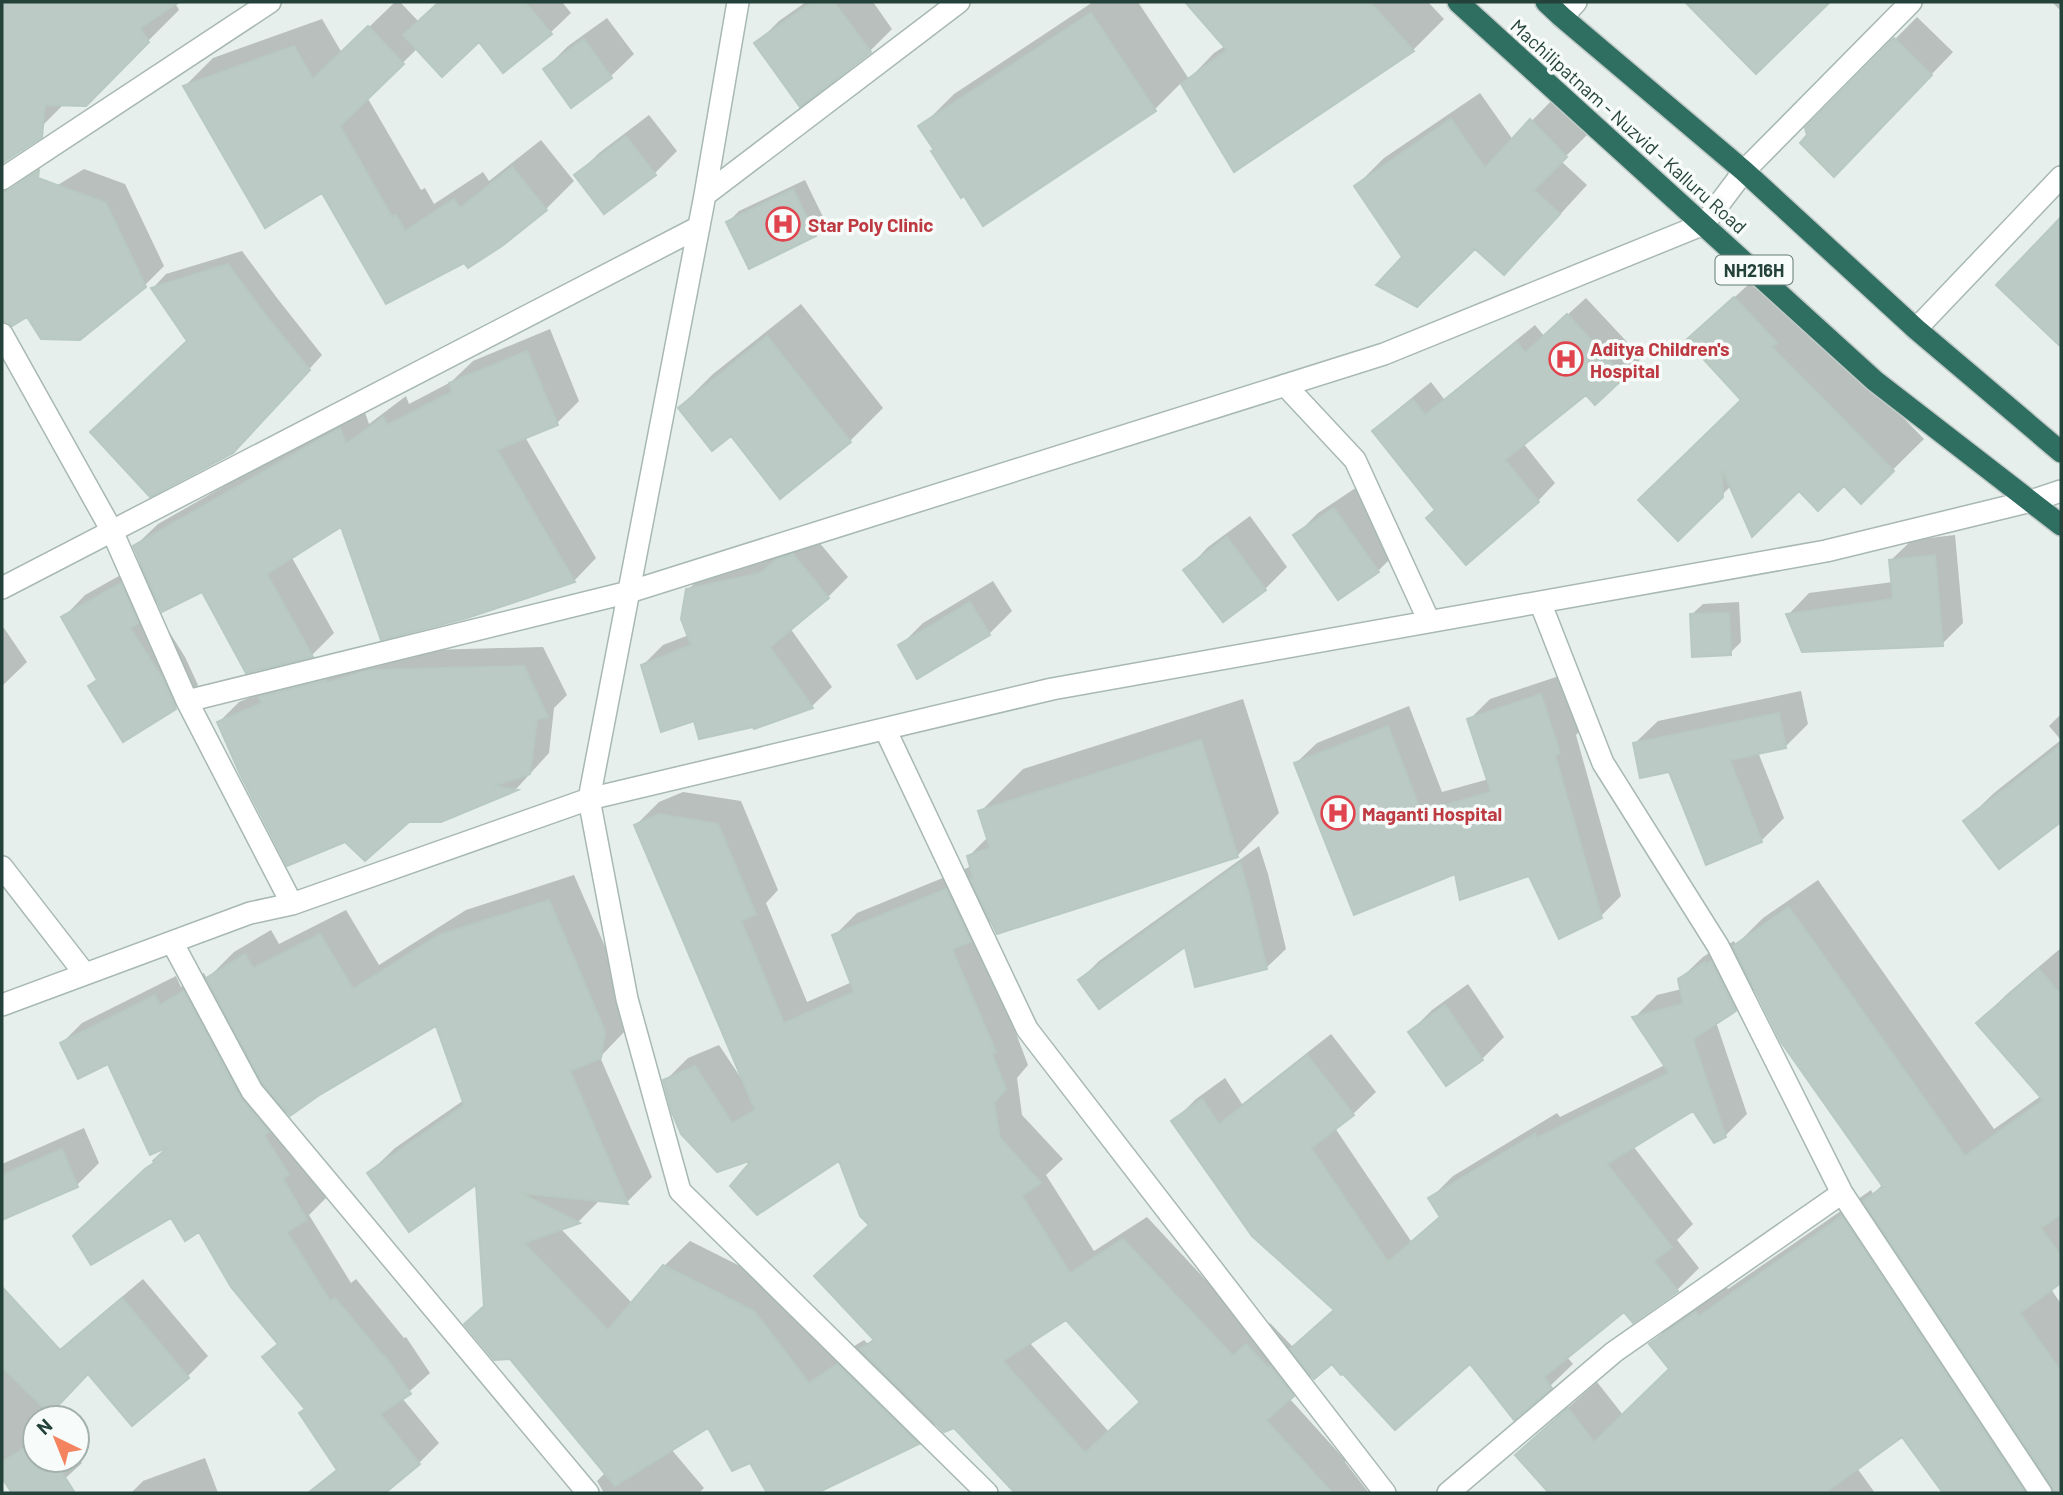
<svg xmlns="http://www.w3.org/2000/svg" width="2063" height="1495" font-family="Barlow,sans-serif">
<style>
.shadow{fill:#0003;fill-rule:evenodd}
.building{fill:#bbcac4;stroke:#b8c9c2;stroke-width:2;fill-rule:evenodd}
.lines{fill:none;stroke-linecap:round;stroke-linejoin:round}
.street-casing{stroke:#a8b8b2;stroke-width:24}
.highway-casing{stroke:#c2cac8;stroke-width:24}
.street{stroke:#fff;stroke-width:21}
.highway{stroke:#2f6f62;stroke-width:21}
.labels{text-anchor:middle;dominant-baseline:central;stroke-width:7;stroke-linejoin:round;paint-order:stroke}
.shield{fill:#f7fbf9;stroke:#637a73;stroke-width:2}
.shield-label{font-size:18px;font-weight:bold;fill:#24423a}
.street-label{font-size:19px;fill:#24423a;stroke:#f7fbf9}
.health-label{font-size:19px;font-weight:bold;fill:#be3a42;stroke:#f7fbf9;text-anchor:start}
</style>
<rect width="100%" height="100%" fill="#e6efeb"/>
<path class="shadow" d="M2 2H176L175 3 179 10 90 99 64 104 42 126 2 149Z
M395 2H400L419 22 440 2H562L571 13 550 33 418 48 367 97 421 190 425 188 434 204 483 172 489 181 541 140 574 181 546 209 465 261 323 191 185 86 213 58 322 19 342 53Z
M806 2H873L892 29 870 51 757 43 779 21Z
M1093 2H1138L1189 79 1214 53 1225 46 1199 15 1212 2H1428L1444 19 1413 50 1234 169 1182 82 1154 110 936 149 921 127 954 94Z
M1688 2H1827L1756 71Z
M2052 2H2061V11Z
M1917 17 1953 52 1857 152 1807 128Z
M607 18 634 54 611 76 572 105 545 69 568 46Z
M1480 93 1513 140 1559 93 1594 128 1561 161 1587 185 1532 245 1474 247 1356 186 1384 158Z
M649 115 677 151 655 173 604 212 577 175 599 153Z
M84 169 125 184 164 266 145 285 6 321 2 325V219Z
M805 180 826 223 815 234 728 222 739 211Z
M2061 219V345L1998 285Z
M242 251 277 298 322 355 247 438 189 341 153 288 166 274Z
M1767 267 1807 311 1803 315 1924 439 1861 501 1844 484 1799 488 1731 486 1678 538 1743 399 1689 340Z
M1586 298 1642 358 1595 403 1586 393 1523 443 1555 483 1538 501 1437 510 1374 432 1392 414 1431 382 1444 399 1535 325 1544 336Z
M801 304 883 408 850 441 731 434 680 407 713 374Z
M550 329 579 401 557 423 525 437 596 558 574 581 342 524 291 556 334 633 312 655 202 589 159 600 153 606 185 657 198 685 175 708 91 686 98 679 63 618 85 595 142 563 135 546 158 524 363 407 369 424 406 396 409 404 451 382 473 361Z
M1357 487 1400 549 1378 571 1296 535 1318 513Z
M1250 516 1287 567 1265 589 1186 570 1208 547Z
M813 535 848 577 828 597 790 628 832 687 812 706 755 727 695 719 643 665 663 645 689 635 688 590 708 569Z
M1955 535 1963 623 1942 644 1788 615 1809 593 1893 582 1890 561 1912 540Z
M993 581 1012 611 989 634 900 646 923 623Z
M1739 602 1741 642 1730 653 1691 615 1703 604Z
M4 628 27 662 2 686V629Z
M543 647 567 695 554 708 549 753 517 788 441 820 219 722 239 702 268 690 390 651Z
M1562 675 1580 731 1576 735 1621 896 1601 916 1530 874 1456 872 1296 763 1317 743 1409 706 1442 792 1489 779 1469 720 1490 699Z
M1801 691 1808 724 1785 747 1758 752 1784 818 1761 841 1635 743 1658 721Z
M1243 699 1279 813 1237 856 992 920 978 933 1018 1027 1015 1031 1028 1065 1017 1078 1022 1115 1063 1159 1046 1175 1094 1251 1147 1217 1257 1335 1270 1323 1292 1346 1294 1345 1295 1346 1335 1308 1174 1121 1196 1099 1225 1078 1242 1104 1331 1034 1376 1092 1353 1114 1335 1128 1411 1241 1441 1215 1431 1198 1453 1176 1557 1113 1560 1117 1665 1065 1635 1017 1657 995 1682 989 1680 979 1703 957 1727 941 1729 944 1734 941 1736 945 1763 918 1818 880 1994 1129 2041 1096 1978 1023 2006 995 2061 948V1139L1964 1222 1993 1258 2061 1210V1281L2051 1289 2061 1304V1493H1945L1903 1435 1857 1468 1875 1493H1645L1614 1461 1578 1493H1551L1518 1455 1546 1427 1597 1382 1623 1415 1671 1368 1651 1344 1679 1316 1724 1285 1728 1289 1871 1190 1873 1194 1883 1184 1756 989 1735 1010 1716 1022 1747 1114 1725 1136 1694 1109 1633 1146 1693 1224 1677 1240 1699 1268 1677 1290 1633 1321 1624 1309 1566 1356 1573 1364 1550 1386 1471 1362H1332L1313 1375 1289 1398 1346 1461 1345 1462 1369 1493H1016L954 1426 937 1423 918 1443 813 1493H769L750 1461 708 1426 671 1449 704 1488 699 1493H604L597 1481 606 1472 486 1305 478 1182 369 1173 395 1148 464 1100 437 1023 288 1110 284 1115 303 1159 326 1198 309 1215 351 1283 356 1279 404 1338 406 1337 430 1373 402 1398 439 1443 419 1463 382 1493H339L328 1479 338 1469 306 1409 264 1357 279 1342 200 1229 171 1216H96L173 1144 109 1062 62 1043 82 1023 176 976 181 987 204 973 207 979 234 952 271 930 279 944 346 910 379 965 466 910 574 875 630 1004 626 1030 600 1057 652 1177 627 1202 600 1200 579 1221 560 1228 633 1304 664 1266 690 1241 780 1286 835 1358 864 1340 868 1344 874 1338 871 1224 840 1158 757 1156 665 1081 688 1058 719 1045 743 1081 636 825 659 802 683 792 741 801 778 890 766 903 807 1002 852 982 834 936 857 913 972 866 969 856 988 837 980 812 1023 769ZM1066 1318 1141 1402 1109 1432 1029 1342Z
M2061 714V820L1999 867 1965 821 1994 793 2061 740 2049 726Z
M1259 846 1268 874 1286 949 1266 968 1186 944 1080 980 1099 961Z
M1468 984 1504 1037 1482 1059 1410 1032 1432 1010Z
M84 1128 99 1163 77 1185 2 1218V1164Z
M143 1279 208 1356 187 1377 89 1372 49 1413 53 1418H35V1460H77V1455L82 1463 49 1493H14L2 1475V1307L52 1359 73 1338Z
M205 1458 218 1493H131L143 1481Z"/>
<path class="building" d="M2 2H179L140 28 149 42 86 106 45 105 42 137 2 163Z
M439 2H525L552 34 503 73 479 42 442 77 403 35Z
M812 2H834L871 52 800 107 754 43Z
M1185 2H1370L1414 51 1234 172 1181 84 1227 50Z
M1685 2H1830L1756 74Z
M1091 13 1156 111 983 226 964 196 961 198 931 151 934 150 918 126Z
M368 26 404 64 340 126 392 217 396 215 405 231 454 199 460 208 512 167 547 210 502 246 468 268 464 263 386 304 322 193 265 228 183 86 294 46 313 79Z
M1894 38 1932 75 1834 177 1800 143 1807 135 1805 128Z
M584 39 612 78 571 108 543 69Z
M1451 119 1485 168 1530 119 1567 157 1534 190 1560 214 1504 275 1475 249 1417 307 1376 285 1402 257 1354 186Z
M626 136 656 175 604 214 574 175Z
M39 170 38 178 106 203 146 287 80 340 41 339 27 317 12 326 8 322 2 321V192L9 190Z
M793 189 816 236 749 269 726 222Z
M2061 217V347L1996 285Z
M228 264 263 312 310 370 233 453 150 497 90 432 187 341 151 288Z
M1734 297 1777 343 1772 347 1894 471 1861 504 1844 486 1818 511 1799 491 1752 537 1722 469 1723 497 1678 541 1638 500 1741 400 1686 340Z
M1567 314 1625 377 1595 405 1586 395 1505 460 1539 502 1466 565 1426 518 1435 510 1372 431 1413 399 1425 415 1517 342 1525 353Z
M767 336 851 442 780 499 731 436 712 451 678 408Z
M527 351 558 425 497 450 575 582 467 618 381 640 341 527 267 574 313 657 246 673 202 592 162 612 133 546 340 428 346 444 383 417 387 425 452 392 449 383Z
M1334 508 1379 572 1338 600 1293 535Z
M1227 537 1266 590 1223 622 1183 570Z
M793 554 829 598 770 647 813 708 754 729 753 727 699 739 694 721 661 732 641 665 691 645 681 619 686 589 760 573 778 559Z
M1935 555 1943 646 1802 652 1786 614 1893 599 1889 560Z
M121 583 138 623 130 628 163 679 176 709 123 742 88 686 97 680 61 617Z
M970 602 990 635 917 679 898 645Z
M1729 613 1731 655 1692 657 1690 614Z
M524 666 548 717 537 719 530 774 494 786 518 790 441 822H409L365 861 345 842 287 866 240 774 217 722 262 703 259 697 326 680 327 683 369 670Z
M1541 694 1560 753 1555 755 1602 918 1559 939 1529 876 1460 900 1455 874 1354 915 1294 763 1388 726 1421 812 1491 792 1467 719Z
M1779 713 1786 748 1730 760 1762 842 1706 865 1669 772 1640 778 1633 743Z
M1201 740 1238 857 997 934 970 879 973 878 967 856 990 848 978 811Z
M2061 745V822L1999 869 1963 821Z
M659 814 718 824 756 914 741 921 784 1023 854 992 832 935 946 889 971 942 952 949 996 1052 992 1054 1006 1089 994 1103 1000 1138 1041 1183 1022 1196 1070 1273 1123 1239 1233 1356 1246 1344 1268 1368 1270 1366 1294 1396 1266 1420 1332 1493H1015L954 1428 944 1432 860 1349 874 1340 814 1276 869 1225 860 1216 839 1161 757 1215 730 1186 752 1160 717 1172 681 1134 672 1113 663 1080 695 1066 732 1123 755 1110 634 825ZM1066 1320 1140 1402 1085 1453 1003 1361Z
M1240 863 1249 894 1267 969 1195 987 1185 947 1099 1009 1078 980Z
M549 900 605 1031 601 1058 570 1071 628 1204 520 1193 580 1223 524 1243 608 1330 663 1265 754 1311 809 1383 837 1364 919 1444 817 1493H767L750 1463 732 1471 708 1428 615 1486 510 1359 494 1360 464 1324 484 1306 476 1185 409 1232 367 1173 464 1105 436 1026 318 1096 290 1116 263 1084 206 978 245 954 253 968 320 934 353 989 439 935Z
M1789 907 1965 1156 2043 1100 1976 1023 2039 969 2061 995V1214L2041 1228 2061 1256V1283L2020 1313 2061 1372V1493H2054L2052 1486 1863 1201 1883 1187 1781 1042 1733 946Z
M1711 961 1736 1011 1693 1039 1726 1137 1714 1143 1693 1111 1607 1164 1672 1247 1654 1261 1678 1291 1633 1323 1624 1312 1544 1377 1552 1388 1514 1420 1470 1364 1395 1430 1343 1374 1341 1375 1332 1364 1314 1379 1290 1349 1334 1310 1252 1236 1171 1121 1202 1099 1219 1124 1307 1055 1354 1115 1311 1148 1388 1262 1440 1217 1428 1198 1535 1134 1537 1138 1669 1073 1632 1017 1683 1004 1678 979 1705 962 1706 965Z
M184 991 240 1097 269 1132 264 1135 289 1175 283 1179 307 1220 287 1232 330 1301 335 1298 384 1357 385 1356 411 1394 380 1414 420 1464 385 1493H308L337 1470 299 1413 305 1409 262 1357 278 1344 231 1287 199 1232 185 1241 171 1218 91 1265 73 1236 146 1168 154 1163 153 1161 168 1147 150 1155 108 1064 78 1079 60 1043 155 995 160 1005Z
M1445 1005 1483 1060 1446 1086 1408 1032Z
M62 1149 78 1187 2 1220V1175Z
M1842 1216 2025 1493H1943L1902 1437 1825 1493H1549L1515 1455 1568 1408 1594 1442 1669 1369 1649 1344 1695 1312 1699 1316Z
M2 1287 60 1350 122 1298 189 1378 132 1426 88 1374 50 1414 2 1367Z
M35 1441V1460H54L75 1493H12L2 1478V1462Z"/>
<g class="lines">
<defs>
<path id="street" d="M738 2 705 195 589 799 627 999 680 1191 987 1493
M1562 17 1576 2
M2 179 270 2
M705 195 959 2
M1916 329 2061 177
M2 334 112 531 187 701 292 904
M1285 385 1355 460 1429 621
M2 588 699 227
M1540 602 1603 763 1718 946 1842 1193 2041 1493
M187 701 629 592 1384 354 1704 224 1744 171 1911 2
M885 729 1027 1029 1385 1493
M2 867 85 974
M172 942 252 1091 588 1493
M2 1005 250 913 292 904 589 799 1052 689 1826 551 2031 501 2061 491
M1448 1493 1614 1352 1842 1193"/>
<path id="highway" d="M1458 2 1875 381 2061 525
M1546 2 1562 17 1744 171 1916 329 2061 452"/>
</defs>
<use href="#street" class="street-casing"/>
<use href="#highway" class="highway-casing"/>
<use href="#street" class="street"/>
<use href="#highway" class="highway"/>
</g>
<defs>
<symbol id="hospital-ring" viewBox="-11 -11 22 22"><circle r="9.5" fill="#f7fbf9" stroke="#e0444e" stroke-width="1.5"/><path d="M-5-5h3v3.5h4V-5h3V5h-3V1.5h-4V5h-3Z" fill="#e0444e"/></symbol>
</defs>
<g fill-rule="evenodd">
<use href="#hospital-ring" x="764" y="205" width="38" height="38"/>
<use href="#hospital-ring" x="1547" y="340" width="38" height="38"/>
<use href="#hospital-ring" x="1319" y="794" width="38" height="38"/>
</g>
<g class="labels">
<rect class="shield" x="1715.5" y="255.5" width="77" height="29" rx="5"/>
<g class="shield-label">
<text x="1754" y="270">NH216H</text>
</g>
<g class="street-label">
<text transform="translate(1629 126) rotate(42)">Machilipatnam - Nuzvid - Kalluru Road</text>
</g>
<g class="health-label">
<text x="808" y="224">Star Poly Clinic</text>
<text x="1590" y="348">Aditya Children's<tspan x="1590" dy="22">Hospital</tspan></text>
<text x="1362" y="813">Maganti Hospital</text>
</g>
</g>
<rect width="2063" height="1495" fill="none" stroke="#24423a" stroke-width="7"/>
<g transform="translate(56 1439) rotate(317)"><circle r="33" fill="#f7fbf9" stroke="#a3b1ad" stroke-width="2"/>
<path d="M0-5L12 26L0 18L-12 26Z" fill="#f4845f"/>
<text y="-10" font-size="19" font-weight="bold" text-anchor="middle" fill="#24423a">N</text>
</g>
</svg>
